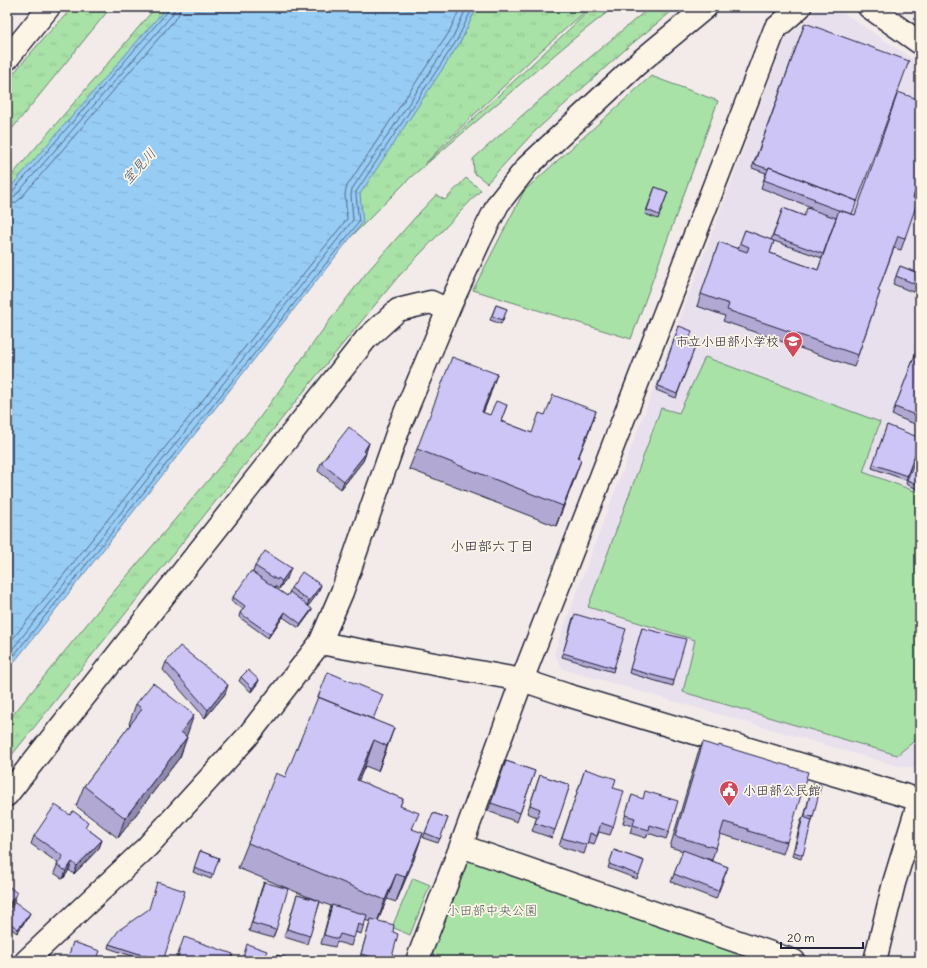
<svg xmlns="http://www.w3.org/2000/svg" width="927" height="968" font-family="Delius,'Klee One',sans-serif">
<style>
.built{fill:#e8e0ed}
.grass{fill:url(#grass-tufts);stroke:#668271}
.park{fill:#a9e2a7;stroke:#668271}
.water{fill:url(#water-ripples);stroke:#6888ab}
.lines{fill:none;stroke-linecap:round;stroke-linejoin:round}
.shore{stroke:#516685;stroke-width:1}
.street-casing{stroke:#22223b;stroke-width:25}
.secondary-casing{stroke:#22223b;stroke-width:25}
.street{stroke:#fcf5e5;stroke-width:22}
.secondary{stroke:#fcf5e5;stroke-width:22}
.wall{fill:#b1a9d4;stroke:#22223b;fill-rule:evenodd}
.shaded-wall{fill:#908aad;stroke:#22223b}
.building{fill:#cec5f7;stroke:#22223b}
.labels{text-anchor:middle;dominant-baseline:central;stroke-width:3.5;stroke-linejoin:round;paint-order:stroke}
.poi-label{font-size:13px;fill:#22223b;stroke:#fcf5e5;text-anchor:end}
.park-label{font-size:13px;fill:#4a5c5b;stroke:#fcf5e5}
.water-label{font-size:14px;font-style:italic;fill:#455573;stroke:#fcf5e5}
.neighbourhood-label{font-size:14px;fill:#22223b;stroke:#fcf5e5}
</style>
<defs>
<pattern id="grass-tufts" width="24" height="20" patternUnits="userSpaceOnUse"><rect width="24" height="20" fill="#a9e2a7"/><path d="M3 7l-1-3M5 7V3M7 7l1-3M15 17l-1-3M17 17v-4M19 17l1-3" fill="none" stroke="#91c291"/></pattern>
<pattern id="water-ripples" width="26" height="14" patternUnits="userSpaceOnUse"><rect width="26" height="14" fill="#97ccf5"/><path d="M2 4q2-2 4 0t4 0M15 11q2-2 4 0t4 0" fill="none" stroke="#82afd3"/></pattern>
</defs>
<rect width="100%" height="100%" fill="#f3ebe9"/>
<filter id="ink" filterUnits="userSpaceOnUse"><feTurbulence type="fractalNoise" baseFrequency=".025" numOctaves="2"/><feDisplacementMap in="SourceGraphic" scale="8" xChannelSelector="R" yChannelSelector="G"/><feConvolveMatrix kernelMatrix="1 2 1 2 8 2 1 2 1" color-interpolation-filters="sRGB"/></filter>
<g filter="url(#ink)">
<path class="built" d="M821 7H835L920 64V753L915 768 898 766 563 669 554 653 785 39Z"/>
<path class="grass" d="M73 7H111L7 135V81L42 40Z
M156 7H195L7 215V181Z
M466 7H590L534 57 446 142 424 165 593 7H614L572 40 411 177 302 286Z
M650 7H677L628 47 533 133 487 183 474 173 473 159 544 96Z
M466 178 481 190 398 277 313 380 7 761V722L105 602 227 458 258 420 330 320 367 272 419 213 436 195 445 200Z"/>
<path class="park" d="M651 76 718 101 631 339 473 290 524 191Z
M705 357 880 422 863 472 920 493V733L918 738 897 755 683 692 695 640 588 607 661 408 679 413Z
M461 846 794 961H418Z
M413 878 430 885 410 935 392 927Z"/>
<path class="water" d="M167 7H477L461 41 360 194 363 222 7 671V191Z"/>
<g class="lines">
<path class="shore" d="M7 193 12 192 168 11 169 7
M7 198H12L16 195 172 15 174 11V7
M7 204 15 203 20 199 176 18 179 14 180 7
M7 646 347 219 345 194 347 186 448 34 461 7
M7 656 353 220 351 195 352 189 453 37 467 7
M7 664 359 222 356 195V192L457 40 473 7"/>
<defs>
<path id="street" d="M869 7 920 43
M320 643 522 680 567 695 920 800
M7 795 366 339 398 310 431 302 448 310 479 242 498 204 527 167 636 65 706 7
M461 846 794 961
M417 961 461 846 522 680 775 29 800 7
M875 961 894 883 920 798"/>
<path id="secondary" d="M7 59 49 7
M26 961 147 847 247 737 320 643 342 592 400 425 448 310"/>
</defs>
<use href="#street" class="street-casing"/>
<use href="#secondary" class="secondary-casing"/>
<use href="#street" class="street"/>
<use href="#secondary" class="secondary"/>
</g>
<path class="wall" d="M805 23 852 214 855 215 920 100V198L913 196 905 238 901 250 894 248 878 291 880 292 854 367 723 321 725 316 697 306 719 242 738 249 745 230 771 240 783 208 804 216 811 209V207L761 188 766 173 752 168ZM774 241 822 258 818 270 770 253Z
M655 187 668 192 658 219 645 214Z
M900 266 920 274V295L893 284Z
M496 305 507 309 501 324 490 320Z
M679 326 688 344 695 347 676 398 656 390Z
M920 342V426L892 415Z
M490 395 483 413 490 415 507 405 501 421 532 433 545 415 596 411 578 458 574 480 556 526 409 469 417 449Z
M887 425 920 441 906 480 872 468Z
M369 443 366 452V453L363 461 341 489 318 471 321 463Z
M920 448V490L906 484Z
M255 566 288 576 279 589 275 586 274 587 287 596 289 593 291 588 318 593 308 606 310 613 299 628 283 617 268 638 239 617 240 613 243 609 231 601 233 597 253 572Z
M573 618 614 668 613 672 562 657Z
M642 628 674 681 673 686 629 673Z
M166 662 225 694 205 718 163 670Z
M241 677 259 680 257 684 251 692 239 681Z
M136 704 187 735 186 736 187 737 180 757 118 838 76 806 84 786 130 725 129 724Z
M373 720 394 728 378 771 365 766 358 781 403 799 400 806 413 829 414 859 396 902 387 899 378 921 393 932 391 961H359L370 922 365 920 361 934 355 932 351 946 337 942 335 947 321 944 331 906 320 902 307 944 284 937 297 895 316 900 238 868 248 843 285 777Z
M703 742 787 842 783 854 743 842 744 841 720 834 712 860 701 857 728 867 716 899 671 882 683 851 670 847 698 753Z
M506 761 535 771 517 822 488 811Z
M585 769 613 788V827L610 835 599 832 594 844 588 842 584 854 559 846Z
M540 775 570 785 552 838 532 831 537 817 527 813Z
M813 783V817L801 859 792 856 801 821 803 817H804Z
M632 795 669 831 666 839 648 833 646 838 630 833 632 826 623 823Z
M433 813 448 818 438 843 423 838Z
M86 828 102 840 99 848 74 874 69 870 63 879 54 873 58 863 31 844 34 836Z
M614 850 644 861 637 879 608 868Z
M200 851 219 858 211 879 193 872Z
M264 882 276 930 273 938 249 931 261 890Z
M7 913 28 917 17 933 7 926Z
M109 944 163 961H147L108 948Z"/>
<path class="shaded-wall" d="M497 374 490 395 475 433 482 412Z
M596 411 589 432 570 478 578 458Z
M369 443 366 452 361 459 364 451Z
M366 453 363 461 341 489 344 481Z
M581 460 574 480 556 526 563 506Z
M291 568 288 576 279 589 282 581Z
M321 585 318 593 306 609 309 601Z
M312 609 310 613 299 628 301 624Z
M285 612 283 617 268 638 270 634Z
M259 680 257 684 251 692 252 688Z
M228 685 225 694 205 718 208 710Z
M194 715 187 735 173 752 181 732Z
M394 728 385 753 378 771 387 746Z
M187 737 180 757 118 838 125 818Z
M374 740 365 766 348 805 357 780Z
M423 833 414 859 396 902 405 877Z
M102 840 99 848 74 874 77 866Z
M72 862 69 870 63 879 66 871Z
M396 874 387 899 376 925 385 900Z
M17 893 14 901 7 911V907Z
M30 913 28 917 17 933 18 929Z"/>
<path class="building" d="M805 23 909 61 857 202V201L769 167 768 169 754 164Z
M898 92 920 100V185L917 184 913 198 918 200 905 238 898 236 878 291 880 292 858 355 727 310 729 304 701 294 719 242 747 252 749 247 740 243 745 230 774 241 770 253 818 270 839 210 855 215Z
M769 167 857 201 852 214 838 210 814 201 815 199 764 180Z
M655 187 668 192 659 215 647 210Z
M783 208 804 216 807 208 836 218 823 254 773 236Z
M900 266 920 274V286L896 276Z
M496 305 507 309 503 320 492 316Z
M679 326 692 331 688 344 695 347 677 394 658 386Z
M920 342V417L895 407Z
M452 357 497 374 482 412 490 415 496 401 507 405 501 421 532 433 539 413 545 415 553 395 596 411 578 458 581 460 563 506 417 449Z
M887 425 920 438V441L907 476 873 464Z
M349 427 369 443 364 451 366 453 344 481 321 463Z
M920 448V485L907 480Z
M265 551 291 568 282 581 278 578 277 580 255 566Z
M251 571 287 596 290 592 312 609 301 624 285 612 270 634 240 613 245 606 233 597Z
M302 572 321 585 309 601 291 588Z
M575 614 626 629 614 668 563 653Z
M642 628 686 639 674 681 630 669Z
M180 646 228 685 208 710 166 662Z
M248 670 259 680 252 688 241 677Z
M328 672 383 695 373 719 318 697Z
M153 683 194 715 181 732 187 737 125 818 84 786 142 709 136 704Z
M318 697 394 728 387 746 374 740 357 780 403 799 400 806 419 813 412 829 423 833 405 877 396 874 385 900 248 843 276 773 285 777Z
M703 742 718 747 719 745 808 772 787 842 748 831V829L724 822 716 848 675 836Z
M506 761 535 771 520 813 491 803Z
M585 769 616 779 613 788 624 791 613 827 601 823 597 836 590 833 587 845 562 838Z
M540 775 570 785 555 830 535 823 540 809 530 805Z
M813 783 821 785 813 817 805 815Z
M645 791 678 801 669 831 650 825 649 830 633 825 635 818 625 815 632 795 643 799Z
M55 805 70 815 73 811 88 822 85 827 102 840 77 866 72 862 66 871 57 865 63 856 34 836Z
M433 813 448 818 440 839 425 833Z
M803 817 812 820 803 855 794 852Z
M614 850 644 861 639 875 609 864Z
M683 850 728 867 718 891 674 874Z
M200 851 219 858 213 875 194 868Z
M157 882 185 891 163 961H161L109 944 119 930 149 909Z
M264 882 288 889 276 930 252 923Z
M7 885 17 893 7 907Z
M297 895 320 901 310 936 287 929Z
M15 902 30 913 18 929 7 921V913Z
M332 905 367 915 364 926 358 924 354 938 340 934 338 939 324 935Z
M371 919 394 925 393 932 398 934 391 961H387L361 954Z
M184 937 233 954 231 961H179L176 960Z
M73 942 100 951 96 961H67Z
M247 944 267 951 264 961H242Z
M277 955 298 961H275Z
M433 955 447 961H430Z
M50 958 62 961H49Z"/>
</g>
<defs>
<symbol id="school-pin" viewBox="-11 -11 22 30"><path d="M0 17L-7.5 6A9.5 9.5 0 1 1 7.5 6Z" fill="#d1495b" stroke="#fcf5e5"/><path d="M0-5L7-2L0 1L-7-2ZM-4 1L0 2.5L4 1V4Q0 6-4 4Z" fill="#fff"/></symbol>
<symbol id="civic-pin" viewBox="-11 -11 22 30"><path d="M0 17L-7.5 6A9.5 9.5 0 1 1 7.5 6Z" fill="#d1495b" stroke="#fcf5e5"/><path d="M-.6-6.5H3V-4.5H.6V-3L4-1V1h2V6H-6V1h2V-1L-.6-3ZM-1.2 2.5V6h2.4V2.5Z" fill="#fff"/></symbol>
</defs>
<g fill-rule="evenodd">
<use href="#school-pin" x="782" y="330" width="22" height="30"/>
<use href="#civic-pin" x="718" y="779" width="22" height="30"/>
</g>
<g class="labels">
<g class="poi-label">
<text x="779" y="341">市立小田部小学校</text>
<text x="743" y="790" text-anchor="start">小田部公民館</text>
</g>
<g class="park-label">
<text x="492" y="910">小田部中央公園</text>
</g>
<g class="water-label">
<text transform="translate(139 166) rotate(-48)">室見川</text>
</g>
<g class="neighbourhood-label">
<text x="492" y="546">小田部六丁目</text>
</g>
</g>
<rect width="927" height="968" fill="none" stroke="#fcf5e5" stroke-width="24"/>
<rect x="12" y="12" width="903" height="944" fill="none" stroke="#22223b" stroke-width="1.5" filter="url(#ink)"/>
<path d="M781 942v6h82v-6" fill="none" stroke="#22223b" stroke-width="2"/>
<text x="787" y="942" font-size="12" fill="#22223b" stroke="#fcf5e5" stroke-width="3" paint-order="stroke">20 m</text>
</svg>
